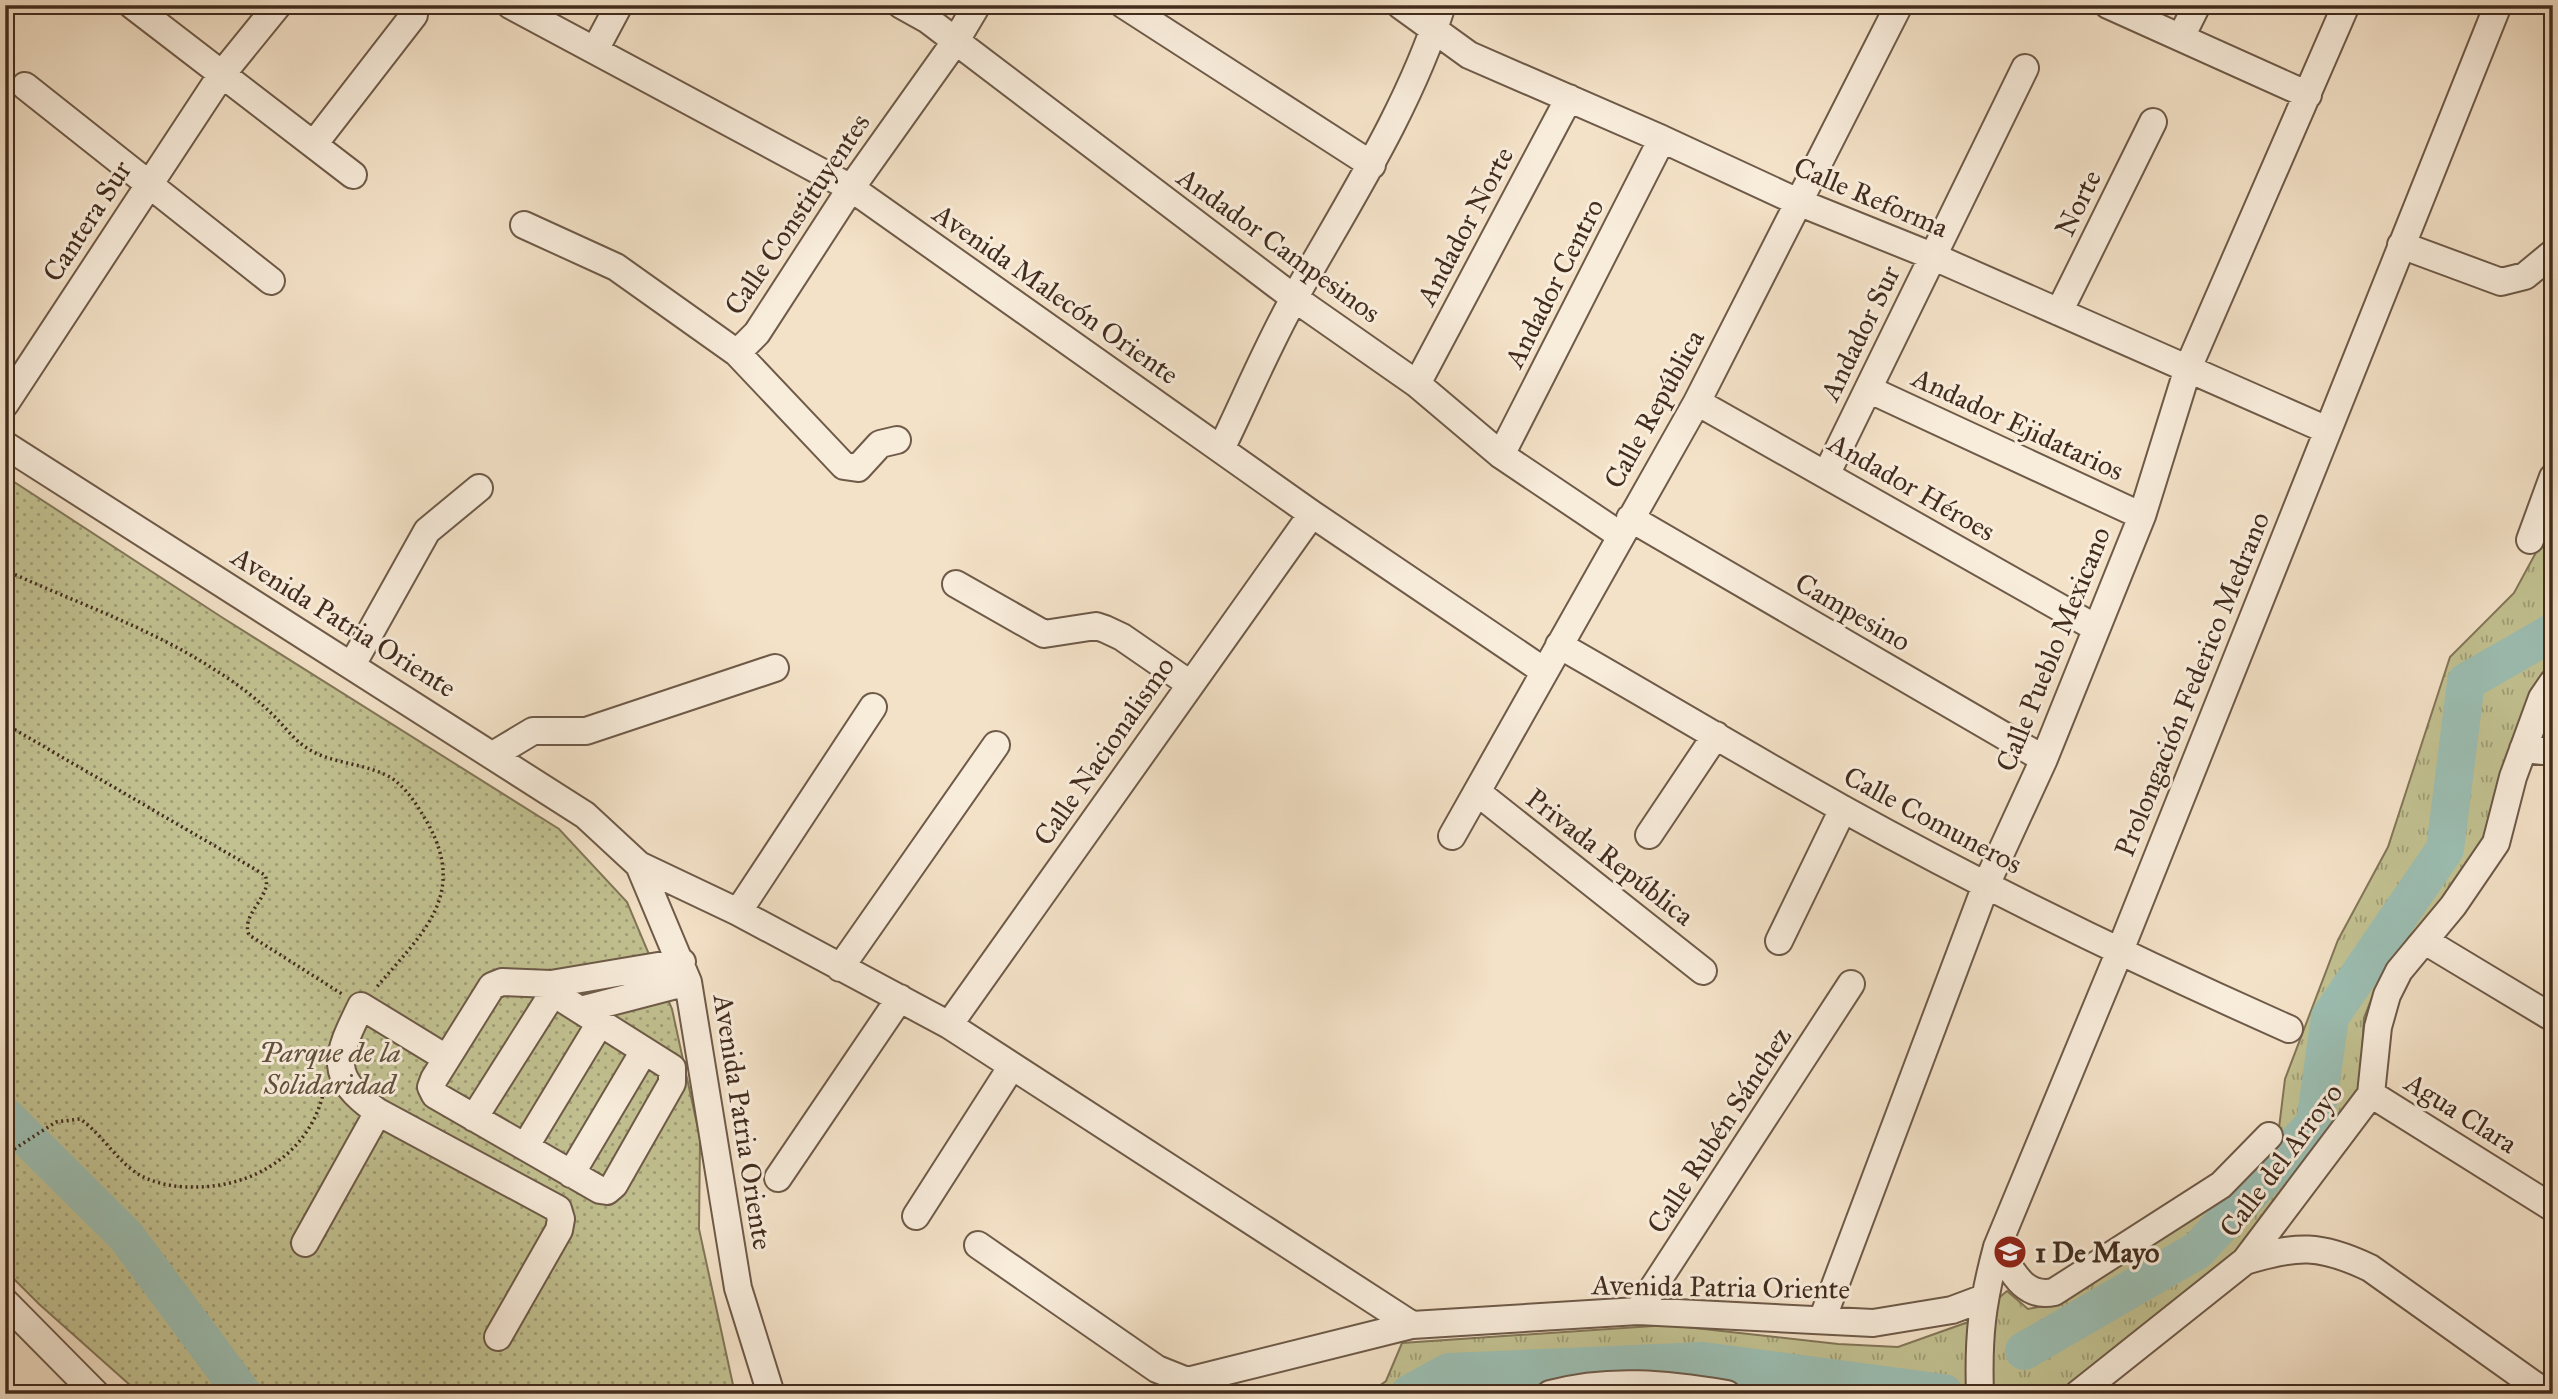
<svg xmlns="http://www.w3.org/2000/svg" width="2558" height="1399" font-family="'IM FELL Great Primer',serif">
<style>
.grass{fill:url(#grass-tufts);stroke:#827658;stroke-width:2}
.park{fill:url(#park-dots);stroke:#827658;stroke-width:2}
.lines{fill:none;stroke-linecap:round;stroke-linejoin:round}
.river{stroke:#9cbeb2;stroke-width:38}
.minor-casing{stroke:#6e5a48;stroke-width:30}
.path{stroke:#422c1e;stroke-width:3.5;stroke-dasharray:2 3.5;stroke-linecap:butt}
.minor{stroke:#f8ecdb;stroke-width:26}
.labels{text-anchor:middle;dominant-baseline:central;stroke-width:6;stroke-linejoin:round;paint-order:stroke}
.street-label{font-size:28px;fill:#422c1e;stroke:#f8ecdb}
.park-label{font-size:28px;font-style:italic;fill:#62513b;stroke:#f8ecdb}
.poi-label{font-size:28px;font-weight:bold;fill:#422c1e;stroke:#f8ecdb;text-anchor:start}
</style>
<defs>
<pattern id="grass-tufts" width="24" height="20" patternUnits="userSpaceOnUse" patternTransform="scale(1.75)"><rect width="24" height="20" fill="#c2c191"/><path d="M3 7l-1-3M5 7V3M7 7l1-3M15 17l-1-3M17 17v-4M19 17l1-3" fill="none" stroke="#9f9d76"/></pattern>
<pattern id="park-dots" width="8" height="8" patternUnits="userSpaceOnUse" patternTransform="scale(1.75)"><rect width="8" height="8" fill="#c2c191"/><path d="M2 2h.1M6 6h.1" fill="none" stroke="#9f9d76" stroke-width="1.8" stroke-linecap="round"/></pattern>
</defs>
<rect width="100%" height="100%" fill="#f4e2c8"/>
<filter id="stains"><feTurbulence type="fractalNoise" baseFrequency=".00286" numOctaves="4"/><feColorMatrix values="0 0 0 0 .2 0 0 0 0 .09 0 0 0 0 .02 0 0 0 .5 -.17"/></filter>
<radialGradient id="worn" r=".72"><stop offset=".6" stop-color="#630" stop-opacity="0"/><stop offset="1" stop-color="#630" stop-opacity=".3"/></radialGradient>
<path class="grass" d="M2553 521V664L2527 702 2476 860 2433 913 2388 957 2364 1018 2360 1089 2234 1259 2065 1394H1832L1620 1376 1502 1394H1368L1386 1381 1402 1343 1668 1325 1838 1344 1898 1347 1971 1321 2007 1291 2028 1309 2063 1302 2227 1190 2278 1136 2285 1079 2338 940 2388 847 2450 657 2514 593Z"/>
<path class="park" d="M5 476 223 618 559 829 627 902 672 1009 700 1138 699 1229 735 1394H140L39 1304 5 1270Z"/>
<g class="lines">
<path class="river" d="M5 1116 126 1236 243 1394
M2024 1351 2198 1250 2315 1123 2330 1017 2445 849 2466 682 2553 632
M1409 1394 1449 1372 1703 1361 1944 1393"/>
<defs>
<path id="minor" d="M132 5 353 175
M510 5 851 188 1312 514 1544 671
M901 5 928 20 1294 298 1417 384 1501 455 1620 535
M1124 5 1372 165
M1400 5 1469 55 1662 139 1798 202 1932 256 2327 430
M2108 5 2308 95
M2181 37 2197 5
M595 50 619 5
M25 86 271 281
M314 144 414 15
M524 225 616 267 737 353 844 466 858 468 880 444 897 440
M2401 245 2501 282 2525 276 2553 253
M2059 312 2153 122
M737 353 757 333 851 188 955 42 977 5
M1417 384 1569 98
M1868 389 2142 516
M1697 402 2096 628
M5 404 222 74 278 5
M5 445 585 815 639 865 738 912 949 1025 1412 1325
M1221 449C1246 398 1268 344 1296 295 1349 201 1409 109 1442 5
M1501 455 1662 139
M1826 475 2025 68
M1630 518 2044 759
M2530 540 2553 477
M956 584 1044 634 1096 626 1105 629 1122 637 1190 684
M1559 645C1654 699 1748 756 1843 809 1989 890 2138 962 2289 1029
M352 665 427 531 479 488
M2523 749 2553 752
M493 755 533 731H586L775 668
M1477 792 1703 971
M1649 835 1716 735
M1452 836 1697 402 1899 5
M639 865 688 982 738 1288 771 1394
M738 912 873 707
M1779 941 1843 809
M2425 941 2553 1018
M840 968 996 745
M539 984 672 1068V1083L614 1185 607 1191 600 1190 435 1095 431 1087 434 1079 492 986 502 982 551 984 682 962
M580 1010 688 982
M949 1025 1312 514
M446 1058 361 1006C336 1057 327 1076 378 1112L558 1209 561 1219 559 1230 498 1337
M2371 1094 2553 1208
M474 1118 553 993
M525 1147 600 1023
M571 1174 644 1051
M778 1178 900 998
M916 1216 1012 1066
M305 1243 378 1112
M978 1245 1157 1369 1187 1381 1412 1325 1638 1311 1873 1323 1952 1310 1984 1298
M1997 1247C2011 1269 2023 1299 2054 1292L2221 1185 2269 1136
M2245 1261C2297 1245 2320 1244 2370 1268L2547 1394
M5 1302 96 1394
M1638 1311 1851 984
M1822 1320 1986 885 2044 759 2142 516 2188 368 2346 5
M1550 1394C1609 1378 1667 1384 1727 1394
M1980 1394C1978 1336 1982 1303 1997 1247L2119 953 2498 5
M2078 1394 2245 1261 2371 1094 2378 1027 2387 995 2399 971 2453 906 2496 843 2513 777 2542 698 2553 682"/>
</defs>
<use href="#minor" class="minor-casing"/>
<path class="path" d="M5 570C74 602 148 627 212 668 233 681 254 696 271 713 284 725 294 741 310 750 334 764 364 763 390 777 407 788 417 805 427 822 469 896 421 934 376 988
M5 724 265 875C274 896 240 913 249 935L342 994
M5 1155 56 1122 80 1119C102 1134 115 1159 138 1174 153 1183 173 1187 190 1187 251 1189 311 1154 324 1090"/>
<use href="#minor" class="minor"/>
</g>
<defs>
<symbol id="school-disc" viewBox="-11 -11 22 22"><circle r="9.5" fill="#8f2418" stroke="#f8ecdb"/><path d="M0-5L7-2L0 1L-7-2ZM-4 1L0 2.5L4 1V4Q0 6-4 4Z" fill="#fff"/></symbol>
</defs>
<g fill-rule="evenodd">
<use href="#school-disc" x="1991" y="1233" width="38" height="38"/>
</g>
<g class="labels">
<g class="street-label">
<text transform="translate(1871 197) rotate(23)">Calle Reforma</text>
<text transform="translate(2078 203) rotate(-64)">Norte</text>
<text transform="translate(797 214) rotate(-56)">Calle Constituyentes</text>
<text transform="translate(87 221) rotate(-57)">Cantera Sur</text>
<text transform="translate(1465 226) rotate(-62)">Andador Norte</text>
<text transform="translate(1279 245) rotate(36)">Andador Campesinos</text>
<text transform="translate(1554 283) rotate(-63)">Andador Centro</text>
<text transform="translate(1056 294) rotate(35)">Avenida Malecón Oriente</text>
<text transform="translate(1860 333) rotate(-64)">Andador Sur</text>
<text transform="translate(1654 409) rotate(-61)">Calle República</text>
<text transform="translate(2018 424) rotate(25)">Andador Ejidatarios</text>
<text transform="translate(1912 487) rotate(30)">Andador Héroes</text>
<text transform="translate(1853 612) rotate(30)">Campesino</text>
<text transform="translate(344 622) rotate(32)">Avenida Patria Oriente</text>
<text transform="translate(2053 649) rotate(-68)">Calle Pueblo Mexicano</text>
<text transform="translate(2192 684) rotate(-68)">Prolongación Federico Medrano</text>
<text transform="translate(1104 751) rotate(-55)">Calle Nacionalismo</text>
<text transform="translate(1933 820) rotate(28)">Calle Comuneros</text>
<text transform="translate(1610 857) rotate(38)">Privada República</text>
<text transform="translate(2461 1113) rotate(32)">Agua Clara</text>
<text transform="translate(743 1122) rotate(81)">Avenida Patria Oriente</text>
<text transform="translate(1719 1130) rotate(-57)">Calle Rubén Sánchez</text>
<text transform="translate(2281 1160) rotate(-53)">Calle del Arroyo</text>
<text transform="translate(1721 1287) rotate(1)">Avenida Patria Oriente</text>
</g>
<g class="park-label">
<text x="330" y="1052">Parque de la<tspan x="330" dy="32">Solidaridad</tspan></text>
</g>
<g class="poi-label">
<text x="2035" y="1252">1 De Mayo</text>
</g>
</g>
<rect width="2558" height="1399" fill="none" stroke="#f4e2c8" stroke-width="28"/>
<rect x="7" y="7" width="2544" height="1385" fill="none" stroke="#422c1e" stroke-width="3.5"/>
<rect x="14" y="14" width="2530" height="1371" fill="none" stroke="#422c1e" stroke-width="2"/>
<rect width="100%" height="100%" filter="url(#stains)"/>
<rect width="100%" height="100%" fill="url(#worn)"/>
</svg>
